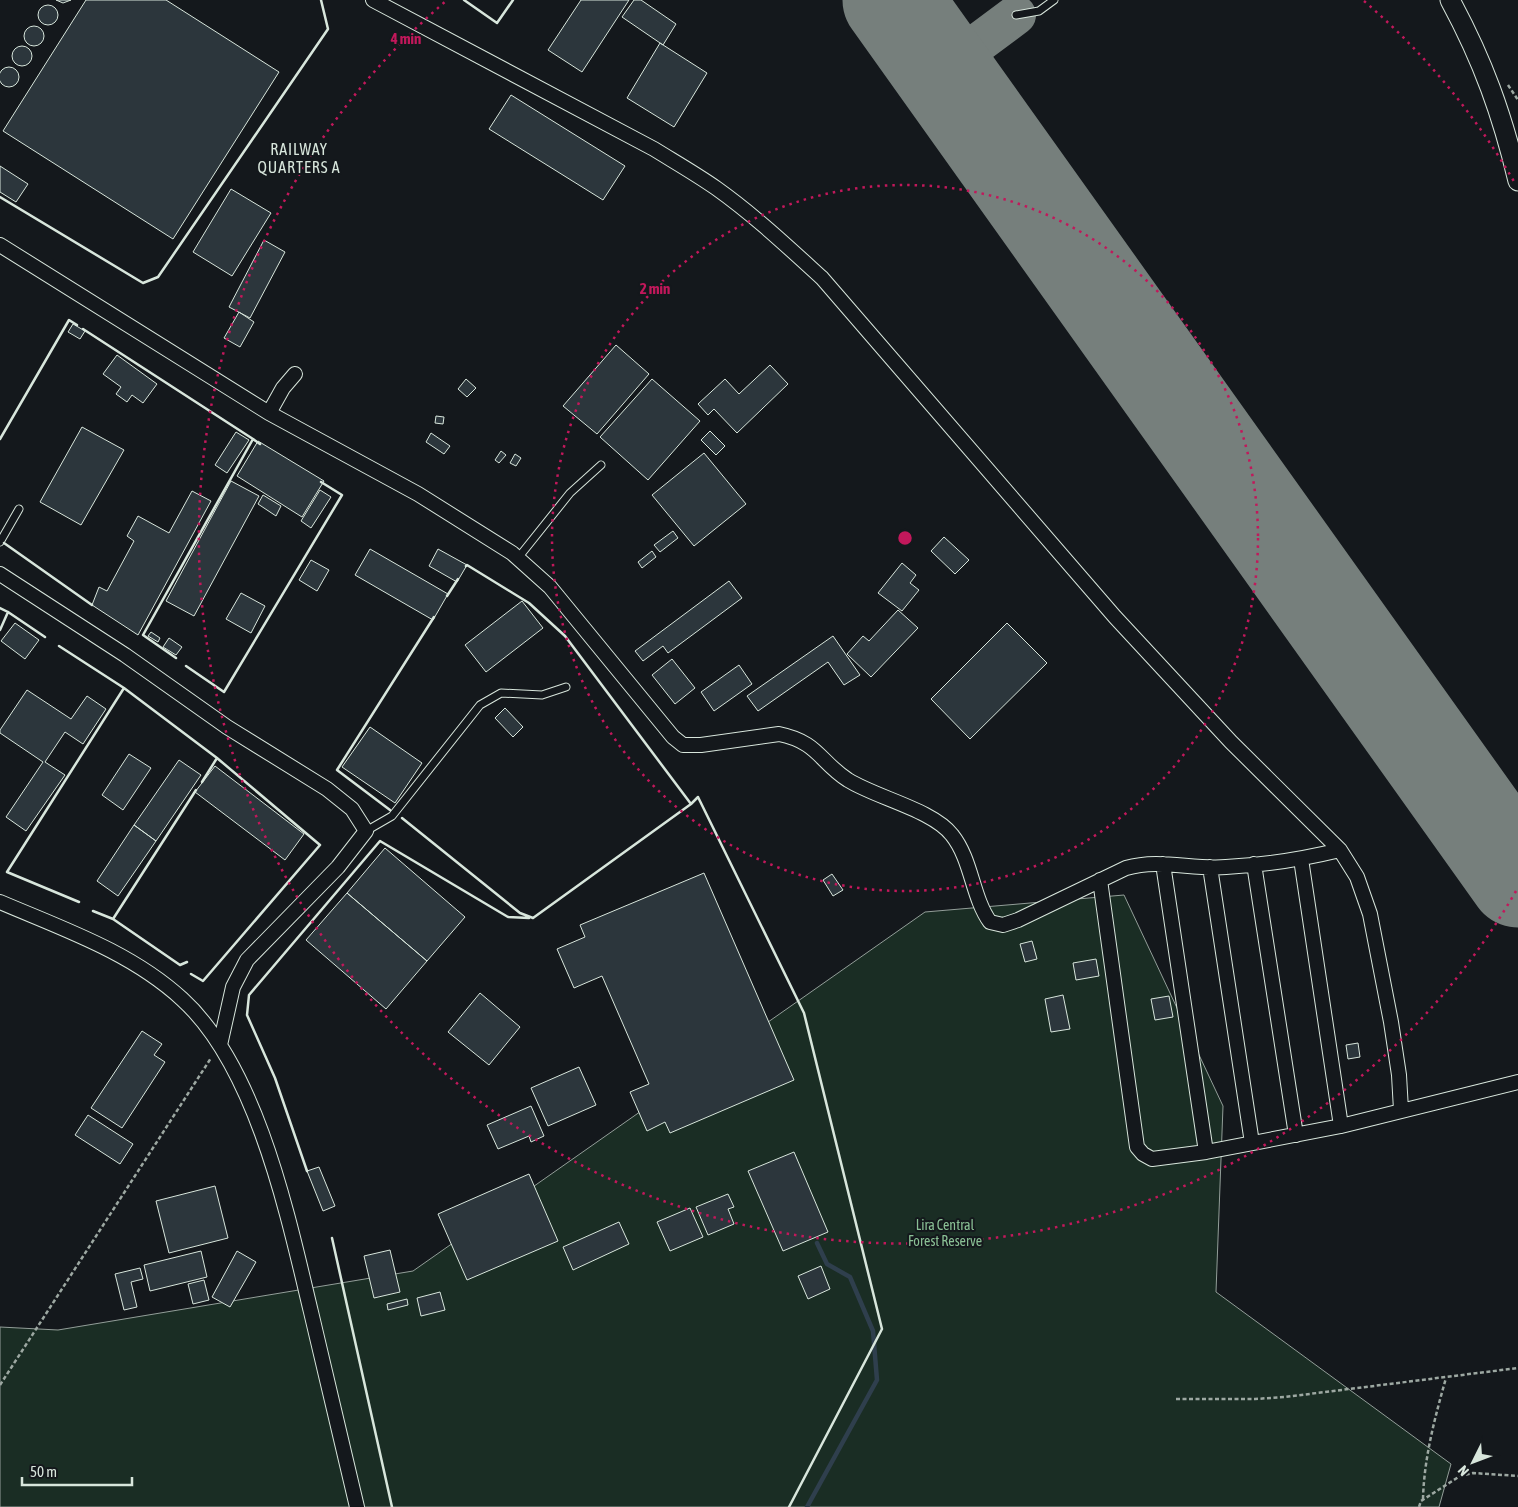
<svg xmlns="http://www.w3.org/2000/svg" width="1518" height="1507" font-family="'Asap Condensed',sans-serif">
<style>
.green{fill:#1a2d24;stroke:#939e99}
.lines{fill:none;stroke-linecap:round;stroke-linejoin:round}
.stream{stroke:#2f3f4d;stroke-width:4.5}
.taxiway{stroke:#767f7c;stroke-width:40}
.runway{stroke:#767f7c;stroke-width:99}
.building{fill:#2c363c;stroke:#d8e6dc}
.lane-casing{stroke:#d8e6dc;stroke-width:9}
.street-casing{stroke:#d8e6dc;stroke-width:16}
.secondary-casing{stroke:#d8e6dc;stroke-width:21}
.path{stroke:#9da8a2;stroke-width:2.5;stroke-dasharray:4 2.5;stroke-linecap:butt}
.lane{stroke:#14181c;stroke-width:7}
.street{stroke:#14181c;stroke-width:14}
.secondary{stroke:#14181c;stroke-width:19}
.wall{stroke:#d8e6dc;stroke-width:2.5}
.ring{fill:none;stroke:#c2185b;stroke-width:2.5;stroke-dasharray:2.5 5}
.labels{text-anchor:middle;dominant-baseline:central;stroke-width:4;stroke-linejoin:round;paint-order:stroke}
.park-label{font-size:14px;fill:#8ac095;stroke:#14181c}
.quarter-label{font-size:16px;letter-spacing:1px;fill:#d8e6dc;stroke:#14181c}
.centre{fill:#c2185b;stroke:#14181c;stroke-width:2.5}
.ring-label{font-size:15px;text-anchor:middle;font-weight:bold;fill:#c2185b;stroke:#14181c;stroke-width:4;stroke-linejoin:round;paint-order:stroke}
</style>
<rect width="100%" height="100%" fill="#14181c"/>
<path class="green" d="M1124 895 1223 1106 1216 1292 1451 1464 1439 1507H0V1327L58 1330 413 1271 925 912Z"/>
<g class="lines">
<path class="stream" d="M807 1507 877 1380 873 1331 850 1277 827 1264 817 1243"/>
<path class="taxiway" d="M942 70 1016 15"/>
<path class="runway" d="M892 0 1518 878"/>
</g>
<path class="building" d="M56 0H71L63 3Z
M86 0H166L279 72 173 239 3 131Z
M581 0H629L582 72 548 50Z
M634 0H641L676 24 663 45 622 17Z
M38 15a10 10 0 1 1 20 0a10 10 0 1 1-20 0Z
M24 36a10 10 0 1 1 20 0a10 10 0 1 1-20 0Z
M660 43 707 73 674 127 627 98Z
M12 56a10 10 0 1 1 20 0a10 10 0 1 1-20 0Z
M-1 77a10 10 0 1 1 20 0a10 10 0 1 1-20 0Z
M511 95 625 166 603 200 489 129Z
M0 166 28 184 16 202 0 192Z
M231 189 271 213 232 276 193 252Z
M264 240 285 252 250 318 229 307Z
M239 312 254 322 240 347 224 338Z
M73 324 85 331 80 339 68 332Z
M616 345 649 374 597 434 563 406Z
M117 355 157 384 143 403 132 395 127 402 116 394 121 387 103 374Z
M770 365 788 384 737 433 714 409 708 415 698 404 725 379 739 394Z
M466 379 476 388 467 397 458 389Z
M652 379 700 421 648 480 600 437Z
M436 416 444 417 443 424 435 423Z
M82 427 124 450 81 525 40 502Z
M710 431 725 446 716 455 701 440Z
M236 432 249 440 227 473 215 465Z
M431 433 450 446 444 454 426 442Z
M258 441 324 481 302 517 237 476Z
M501 451 506 455 499 463 495 460Z
M704 453 746 504 694 546 652 495Z
M515 454 521 458 516 466 510 463Z
M231 481 259 496 194 616 166 601Z
M320 490 331 497 311 528 301 521Z
M192 491 211 501 138 635 92 605 99 587 107 591 134 541 127 536 138 516 169 533Z
M263 495 281 506 276 516 258 504Z
M673 531 678 538 660 552 654 545Z
M944 537 969 560 955 574 931 551Z
M370 549 448 594 433 620 355 575Z
M438 549 467 565 457 582 429 566Z
M652 551 656 557 642 568 638 562Z
M311 560 329 570 317 591 299 580Z
M902 563 916 575 910 583 919 590 902 611 878 593Z
M729 581 742 598 668 653 663 646 643 661 635 651Z
M241 593 265 606 251 633 226 619Z
M522 601 543 628 486 672 465 645Z
M898 610 918 628 871 677 847 654 863 636 869 641Z
M15 623 39 640 25 659 1 641Z
M1007 623 1047 663 970 739 931 699Z
M151 632 160 638 158 642 148 636Z
M833 636 860 675 844 685 828 662 758 711 747 696Z
M169 638 182 647 176 655 163 647Z
M672 659 695 688 675 704 652 675Z
M739 665 752 684 714 711 701 692Z
M27 690 71 719 87 696 106 709 83 744 65 732 45 762 65 775 26 831 6 817 43 762 0 733V730Z
M505 708 523 727 513 737 495 718Z
M370 727 422 763 395 803 342 767Z
M129 754 151 768 123 810 102 795Z
M179 760 201 775 156 841 134 825Z
M215 766 304 834 285 860 195 792Z
M134 825 156 841 118 896 97 881Z
M385 848 465 917 427 961 347 893Z
M704 873 794 1080 670 1133 665 1122 647 1131 630 1092 649 1084 602 976 574 988 557 949 585 937 580 925Z
M832 874 843 890 833 896 823 880Z
M347 893 427 961 386 1009 306 940Z
M1032 941 1037 959 1025 962 1020 944Z
M1096 959 1099 976 1076 980 1073 963Z
M480 993 520 1027 489 1065 448 1032Z
M1063 995 1070 1029 1051 1032 1045 999Z
M1169 996 1173 1017 1155 1020 1151 999Z
M142 1031 162 1044 154 1055 165 1062 122 1128 91 1108Z
M1358 1043 1360 1057 1348 1059 1346 1045Z
M579 1067 596 1105 548 1126 531 1088Z
M531 1106 544 1136 531 1142 529 1136 498 1149 487 1125Z
M88 1115 133 1144 120 1164 75 1135Z
M794 1152 828 1232 783 1251 748 1171Z
M319 1167 335 1206 323 1211 307 1171Z
M529 1174 558 1241 467 1280 438 1214Z
M215 1186 228 1238 169 1253 156 1201Z
M728 1194 734 1207 728 1209 734 1224 708 1235 696 1207Z
M690 1208 703 1237 670 1251 657 1222Z
M619 1222 629 1244 573 1270 563 1247Z
M390 1250 400 1292 374 1298 364 1256Z
M201 1251 207 1277 150 1291 144 1265Z
M237 1251 256 1262 230 1307 212 1297Z
M821 1266 830 1289 808 1299 798 1276Z
M140 1268 143 1279 131 1282 137 1307 124 1310 115 1274Z
M204 1280 209 1300 193 1304 188 1284Z
M440 1292 445 1310 421 1316 417 1298Z
M407 1299 408 1305 388 1310 387 1304Z"/>
<g class="lines">
<defs>
<path id="lane" d="M1016 15 1039 11 1054 0
M0 542 19 509
M518 558 570 493 601 465
M366 831 392 816 480 705 501 693 542 695 566 687"/>
<path id="street" d="M373 0 654 149C675 162 696 174 716 188 754 215 788 247 822 278L1115 617 1231 742 1340 850 1357 877 1370 914 1391 1022 1399 1075 1401 1110
M0 245 269 413 418 494 512 553 550 587 673 737 683 745H701L779 734C818 742 819 761 848 780 877 798 933 810 952 835 972 860 972 897 990 922L1003 925 1018 920 1126 868C1160 858 1192 870 1226 867 1264 865 1303 859 1340 850
M269 413 283 388 295 374
M0 574 125 655 227 727 327 789 352 809 366 831 338 867 247 960 233 987 220 1045
M1301 859 1341 1126
M1163 864 1206 1152
M1254 864 1296 1135
M1210 867 1252 1143
M1100 880 1137 1147 1143 1154 1152 1159 1206 1152 1341 1126 1518 1082
M0 902C63 929 131 952 182 999 257 1067 288 1216 311 1312 326 1377 342 1442 357 1507"/>
<path id="secondary" d="M1450 0C1483 61 1502 114 1518 181"/>
</defs>
<use href="#lane" class="lane-casing"/>
<use href="#street" class="street-casing"/>
<use href="#secondary" class="secondary-casing"/>
<path class="path" d="M1508 85 1518 100
M0 1385 211 1058
M1176 1399H1255L1285 1397 1518 1368
M1423 1499C1424 1458 1435 1417 1446 1378
M1419 1507 1421 1501 1460 1476 1473 1473 1518 1476"/>
<use href="#lane" class="lane"/>
<use href="#street" class="street"/>
<use href="#secondary" class="secondary"/>
<path class="wall" d="M464 0 497 23 513 0
M0 197 143 283 158 277 328 29 321 0
M83 329 253 439
M0 439 69 320 77 325
M4 543 92 605
M447 596 458 579
M0 608 8 612
M0 630 8 612 45 637
M59 646 124 688
M176 658 143 635 253 439 260 444
M186 666 224 692 342 495 321 482
M691 804 698 797 804 1013 882 1329 789 1507
M390 810 337 770 434 617
M402 818 520 913 533 918 691 804 565 636 529 603 467 565 466 566
M79 902 7 872 124 688 217 758
M93 911 113 919
M187 962 180 965 113 919 196 790
M191 974 203 981 320 845 217 758 202 782
M307 1171 275 1078 247 1015 249 995 380 841 508 917 529 918
M332 1238 392 1507"/>
</g>
<g class="ring">
<circle cx="905" cy="538" r="353"/>
<path d="M1516 891A706 706 0 1 1 446 1M1364 1A706 706 0 0 1 1516 185"/>
</g>
<g class="labels">
<g class="park-label">
<text x="945" y="1225">Lira Central<tspan x="945" dy="16">Forest Reserve</tspan></text>
</g>
<g class="quarter-label">
<text x="299" y="149">RAILWAY<tspan x="299" dy="18">QUARTERS A</tspan></text>
</g>
</g>
<circle cx="905" cy="538" r="8" class="centre"/>
<g class="ring-label">
<text x="406" y="44">4 min</text>
<text x="655" y="294">2 min</text>
</g>
<g transform="translate(1473 1462) rotate(228)" stroke="#14181c" stroke-width="4" paint-order="stroke">
<path d="M0-4L9 19L0 12L-9 19Z" fill="#d8e6dc"/>
<text y="-8" font-size="14" font-weight="bold" text-anchor="middle" fill="#d8e6dc">N</text>
</g>
<path d="M22 1477v8h110v-8" fill="none" stroke="#d8e6dc" stroke-width="2.5"/>
<text x="30" y="1477" font-size="15" fill="#d8e6dc" stroke="#14181c" stroke-width="4" paint-order="stroke">50 m</text>
</svg>
